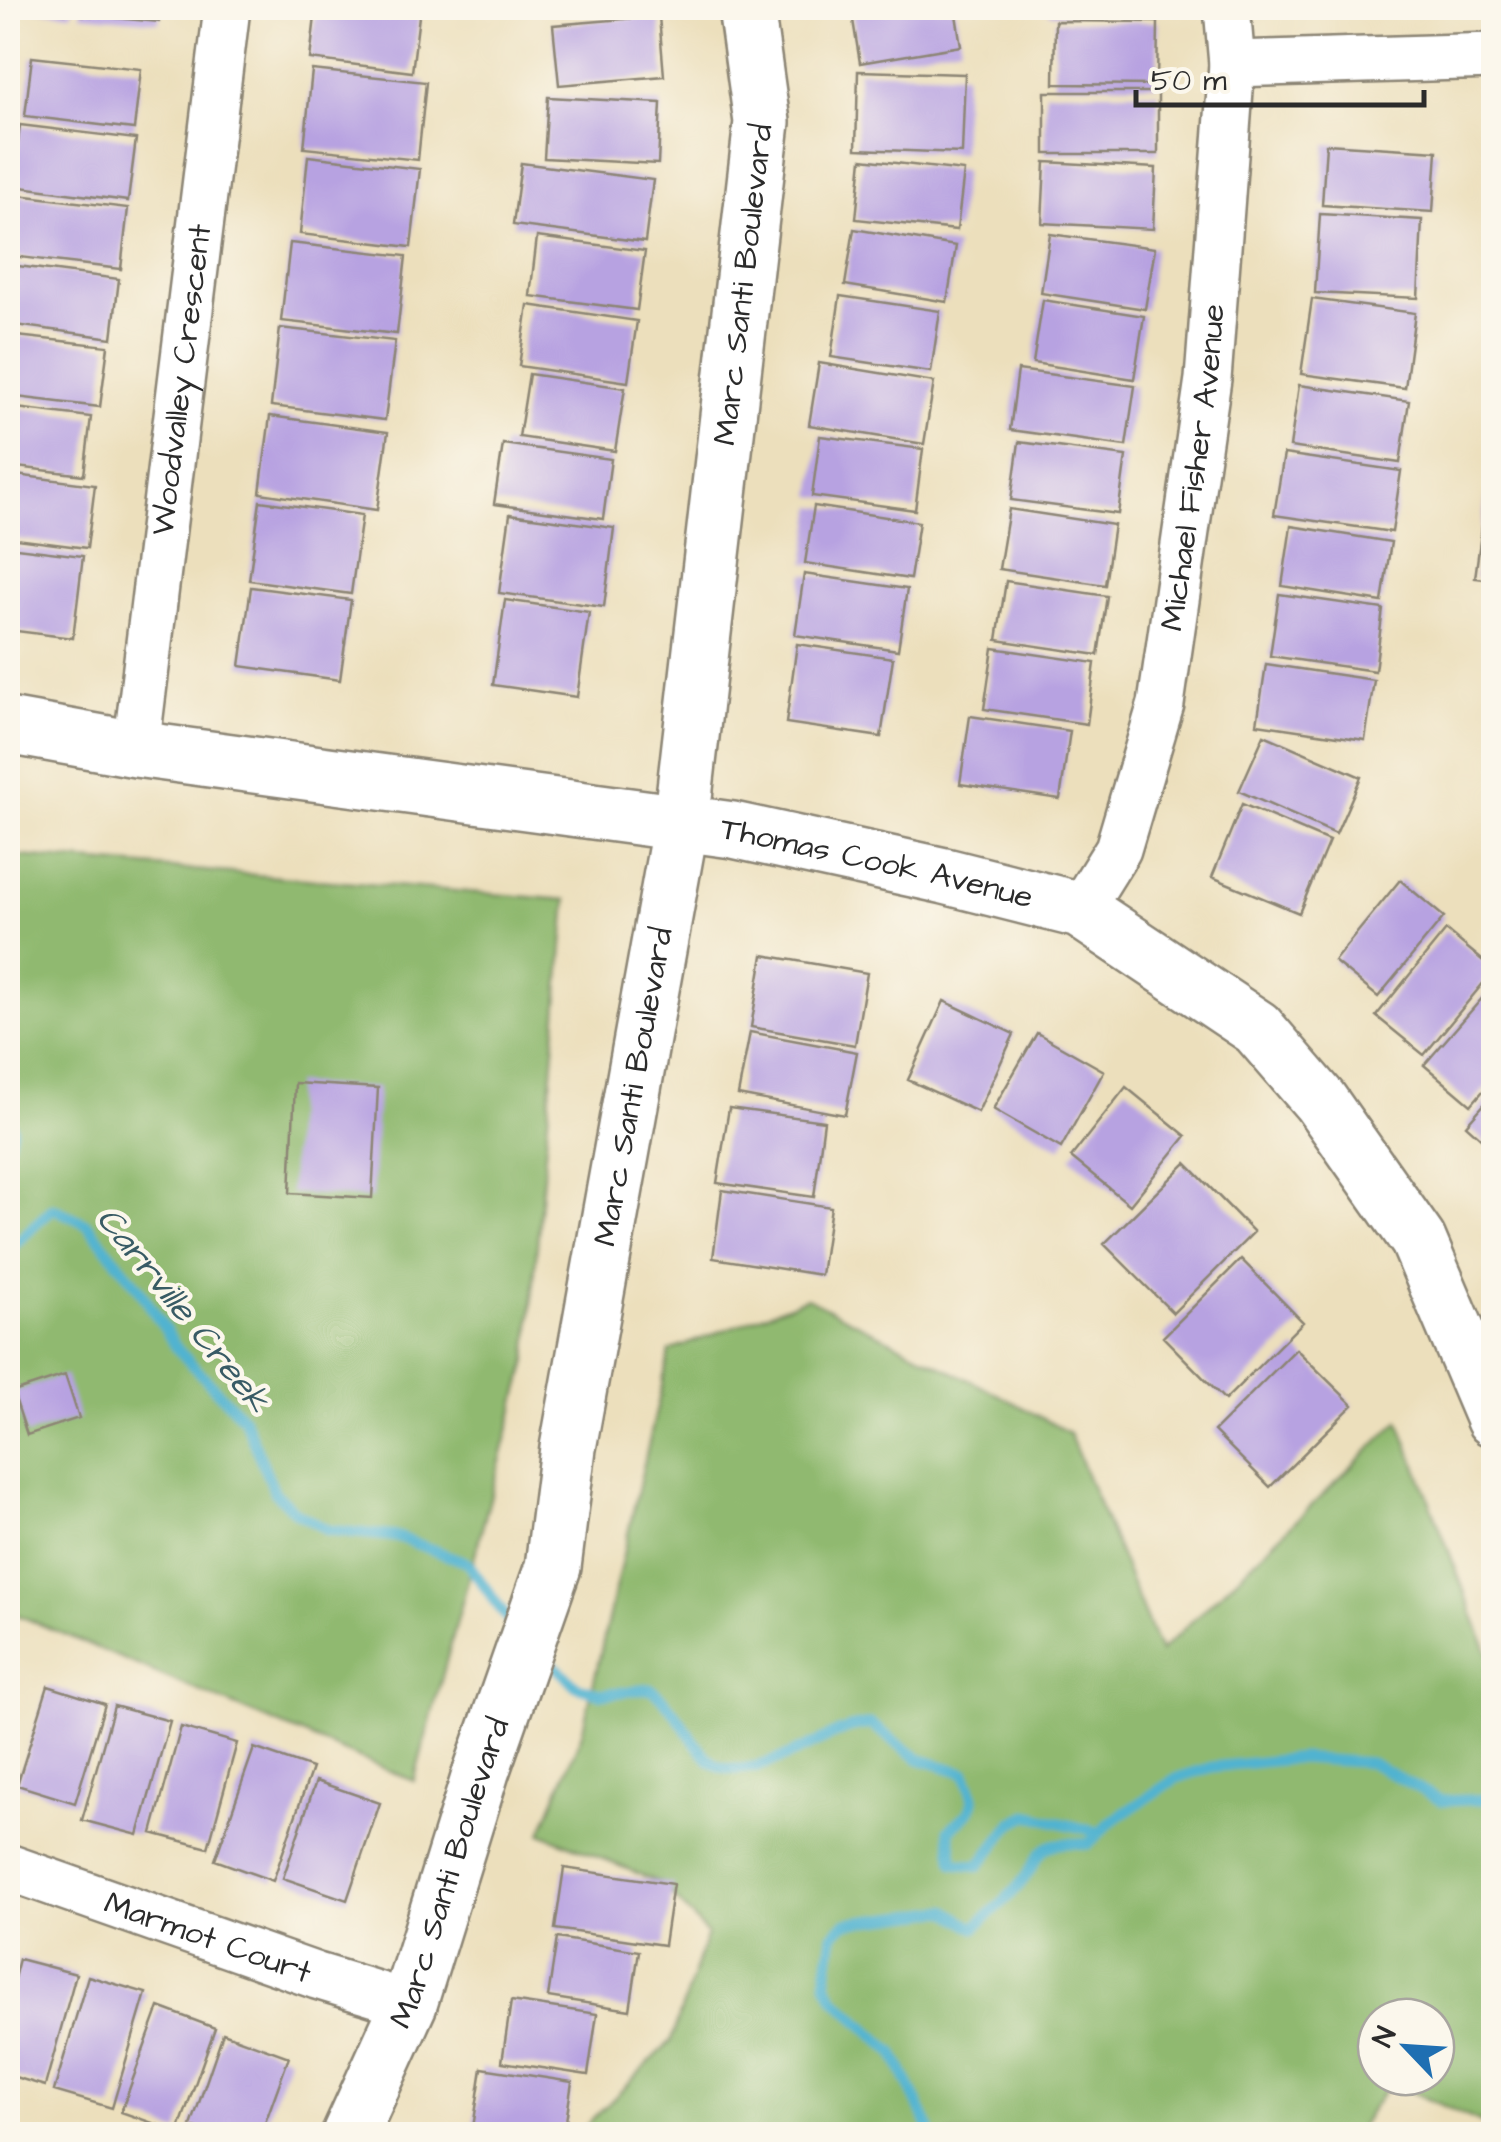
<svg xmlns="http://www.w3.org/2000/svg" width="1501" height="2142" font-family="'Architects Daughter',sans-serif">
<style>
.forest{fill:#90b96f;stroke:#5e724d;stroke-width:2.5;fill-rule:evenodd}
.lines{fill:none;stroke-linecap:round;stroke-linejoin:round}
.stream{stroke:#51b3d0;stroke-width:11}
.building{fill:#b7a2e1}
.minor-casing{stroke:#8c8574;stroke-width:50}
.tertiary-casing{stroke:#8c8574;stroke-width:60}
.minor{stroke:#fff;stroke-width:45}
.tertiary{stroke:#fff;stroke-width:55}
.labels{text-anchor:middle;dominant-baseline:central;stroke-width:9;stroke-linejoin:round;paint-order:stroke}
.street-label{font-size:32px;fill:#2b2b2b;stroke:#fbf7ec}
.water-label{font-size:35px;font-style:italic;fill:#385b65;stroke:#fbf7ec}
</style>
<rect width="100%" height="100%" fill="#fbf7ec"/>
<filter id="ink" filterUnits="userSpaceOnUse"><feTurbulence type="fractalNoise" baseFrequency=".01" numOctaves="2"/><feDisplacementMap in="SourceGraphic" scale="20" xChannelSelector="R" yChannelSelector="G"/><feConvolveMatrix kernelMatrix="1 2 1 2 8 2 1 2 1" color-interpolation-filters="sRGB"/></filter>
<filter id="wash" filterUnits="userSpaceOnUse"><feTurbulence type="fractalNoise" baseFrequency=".0048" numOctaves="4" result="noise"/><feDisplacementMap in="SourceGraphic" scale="40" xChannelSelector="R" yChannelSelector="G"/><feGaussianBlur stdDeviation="2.25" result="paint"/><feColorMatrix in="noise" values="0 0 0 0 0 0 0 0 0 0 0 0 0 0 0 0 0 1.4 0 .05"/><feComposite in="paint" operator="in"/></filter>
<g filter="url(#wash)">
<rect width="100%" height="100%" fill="#ecdfbc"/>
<path class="forest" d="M8 855 567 900 527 1361 414 1781 8 1611Z
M807 1298 1009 1400 1069 1433 1160 1652 1399 1421 1486 1648 1493 1661V2128L1390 2082 1355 2134H578L671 2041 707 1934 663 1884 541 1833 582 1733 670 1351ZM1376 2017H1436V2077H1376Z"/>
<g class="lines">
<path class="stream" d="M8 1116 12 1128 8 1143
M8 1248 12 1247 53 1208 87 1224 138 1287 178 1350 244 1419 275 1493 295 1512 327 1530 398 1537 468 1563 513 1627
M541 1653 576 1686 601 1694 651 1689C679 1710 688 1738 711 1761 738 1787 812 1744 841 1731 850 1727 861 1726 871 1724L919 1759 965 1773C979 1807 976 1807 949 1830L954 1863 979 1866 1012 1823 1028 1815 1098 1832
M928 2134 930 2129 894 2053 834 1998 826 1983 833 1935 845 1923 947 1910 975 1928C988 1915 1003 1903 1016 1889 1046 1856 1031 1838 1088 1844L1112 1821 1177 1778 1212 1767 1301 1758 1371 1763 1442 1801 1494 1799"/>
</g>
<g id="blocks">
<path class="building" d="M35 8H73L72 14 34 10Z
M82 8H160L159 22 81 15Z
M316 8H420L412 72 310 59Z
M851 8H955L961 46 860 63Z
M1049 8H1159V14H1049Z
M659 16 664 76 559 85 553 25Z
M1055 21 1158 22 1157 85 1054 84Z
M32 57 141 69 134 129 25 116Z
M312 70 426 82 418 160 304 148Z
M858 71 965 74 962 153 856 149Z
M1045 92H1158V154H1045Z
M548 97 661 103 658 164 544 158Z
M20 125 136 139 128 201 13 186Z
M1326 144 1437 151 1433 212 1322 205Z
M308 156 420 169 411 247 300 234Z
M862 159 964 171 957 230 856 219Z
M1045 162 1156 168 1153 229 1042 223Z
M521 163 653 180 645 242 513 225Z
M18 195 128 208 121 269 11 256Z
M1320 214 1422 220 1418 298 1315 293Z
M854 229 956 246 947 302 845 285Z
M1050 234 1155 248 1145 309 1041 293Z
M537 237 645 251 637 310 530 296Z
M290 243 406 256 397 334 281 321Z
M10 265 119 279 112 338 8 324V287Z
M840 296 940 311 931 372 831 357Z
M1312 299 1415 313 1405 388 1301 374Z
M1043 300 1144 316 1134 379 1033 363Z
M528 305 637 321 628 382 519 366Z
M280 328 395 341 385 420 271 406Z
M8 335 108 346 100 407 8 396Z
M819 363 934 382 924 444 809 425Z
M1018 370 1135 386 1126 446 1010 430Z
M529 374 625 388 615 451 519 437Z
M1299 385 1409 401 1400 463 1290 447Z
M8 407 91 417 84 475 8 466Z
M270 416 388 432 377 510 260 493Z
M820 436 923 449 915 510 812 496Z
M1019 442 1126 456 1118 514 1011 500Z
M503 444 611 459 603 519 494 504Z
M1284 454 1401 471 1392 532 1274 515Z
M8 474 95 485 87 548 8 538Z
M1488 482H1494V580L1475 578Z
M260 501 362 515 351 594 249 580Z
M814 506 919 522 910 579 805 563Z
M1009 509 1114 525 1105 585 999 569Z
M510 514 614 528 604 607 499 593Z
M1291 526 1391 542 1382 602 1282 586Z
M8 547 83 556 73 638 8 630Z
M804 574 907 589 898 650 795 635Z
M1006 581 1107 596 1098 655 997 640Z
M251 587 351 600 340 680 240 666Z
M1279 594 1383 609 1375 671 1270 656Z
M505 600 589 612 577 697 493 685Z
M797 644 893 658 881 737 786 723Z
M993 648 1095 663 1087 724 984 709Z
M1266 664 1374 680 1365 740 1257 724Z
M970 716 1070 731 1060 799 960 784Z
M1264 735 1361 777 1336 834 1239 791Z
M1242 804 1329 841 1299 913 1212 877Z
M1400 880 1444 917 1378 997 1334 961Z
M1446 930 1494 970 1424 1055 1376 1016Z
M763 955 867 973 855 1045 751 1027Z
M1491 988 1494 991V1078L1471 1105 1424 1065Z
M944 1001 1014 1034 978 1112 908 1080Z
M750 1032 857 1052 845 1115 738 1095Z
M1037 1033 1104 1071 1061 1148 993 1109Z
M295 1083 378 1088 372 1198 290 1193Z
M1126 1087 1186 1136 1130 1205 1071 1157Z
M1494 1093V1150L1466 1125Z
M729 1108 824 1121 814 1197 717 1183Z
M1186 1163 1254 1232 1173 1313 1104 1244Z
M722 1190 831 1207 821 1275 713 1258Z
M1241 1259 1303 1322 1225 1400 1163 1337Z
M1296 1349 1353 1405 1270 1487 1214 1431Z
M65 1375 79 1418 27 1435 13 1392Z
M48 1686 105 1704 75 1803 17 1785Z
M114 1706 170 1721 138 1835 82 1820Z
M181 1727 237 1743 208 1848 152 1833Z
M254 1748 312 1768 273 1881 215 1860Z
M316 1781 380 1803 347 1900 283 1878Z
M564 1868 673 1884 664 1945 555 1929Z
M557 1938 639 1951 630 2010 548 1997Z
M19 1959 76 1974 45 2086 8 2075V2002Z
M88 1976 146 1993 112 2108 54 2091Z
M511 2001 597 2014 588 2075 502 2062Z
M159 2007 215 2028 178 2132 121 2112Z
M223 2033 289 2057 261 2134H214L191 2126Z
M482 2068 572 2082 564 2134H515L473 2128Z"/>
</g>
</g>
<g filter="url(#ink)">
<use href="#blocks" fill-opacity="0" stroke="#8c8574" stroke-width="2.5"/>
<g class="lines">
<defs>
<g id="minor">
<path d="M1232 64 1494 56"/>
<path id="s1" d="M136 749 227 8"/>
<path id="s2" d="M1080 910 1118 849 1161 704 1208 379 1232 64 1227 8"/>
<path id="s3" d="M8 1867 317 1976 409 2004"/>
</g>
<g id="tertiary">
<path id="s4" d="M8 726 136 749 733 830 945 876 1080 910 1257 1028 1320 1101 1418 1240 1494 1419"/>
<path id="s5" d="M350 2134 409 2004 481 1772 553 1567 568 1448 681 823 762 122 746 8"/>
</g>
</defs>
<use href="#minor" class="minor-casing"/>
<use href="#tertiary" class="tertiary-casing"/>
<use href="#minor" class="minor"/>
<use href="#tertiary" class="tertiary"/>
</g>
</g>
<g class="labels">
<g class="street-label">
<text stroke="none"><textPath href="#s5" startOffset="1900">Marc Santi Boulevard</textPath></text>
<text stroke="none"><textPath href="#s1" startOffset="372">Woodvalley Crescent</textPath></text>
<text stroke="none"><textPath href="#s2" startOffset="462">Michael Fisher Avenue</textPath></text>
<text stroke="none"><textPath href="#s4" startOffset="880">Thomas Cook Avenue</textPath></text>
<text stroke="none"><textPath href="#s5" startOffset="1090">Marc Santi Boulevard</textPath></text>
<text stroke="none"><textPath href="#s5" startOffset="280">Marc Santi Boulevard</textPath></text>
<text stroke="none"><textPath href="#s3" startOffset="212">Marmot Court</textPath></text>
</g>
<g class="water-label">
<text transform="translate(183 1310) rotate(51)">Carrville Creek</text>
</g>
</g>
<rect width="1501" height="2142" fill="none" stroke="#fbf7ec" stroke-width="40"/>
<g transform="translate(1406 2047) rotate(295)"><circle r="48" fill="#fbf7ec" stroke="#a8a59f" stroke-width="2.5"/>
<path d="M0-8L18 38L0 25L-18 38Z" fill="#1f6fb2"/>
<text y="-15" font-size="28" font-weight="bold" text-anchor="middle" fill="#2b2b2b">N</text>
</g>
<path d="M1136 90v15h288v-15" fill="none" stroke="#2b2b2b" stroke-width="5"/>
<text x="1151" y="90" font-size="30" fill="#2b2b2b" stroke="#fbf7ec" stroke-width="8" paint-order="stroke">50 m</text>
</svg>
